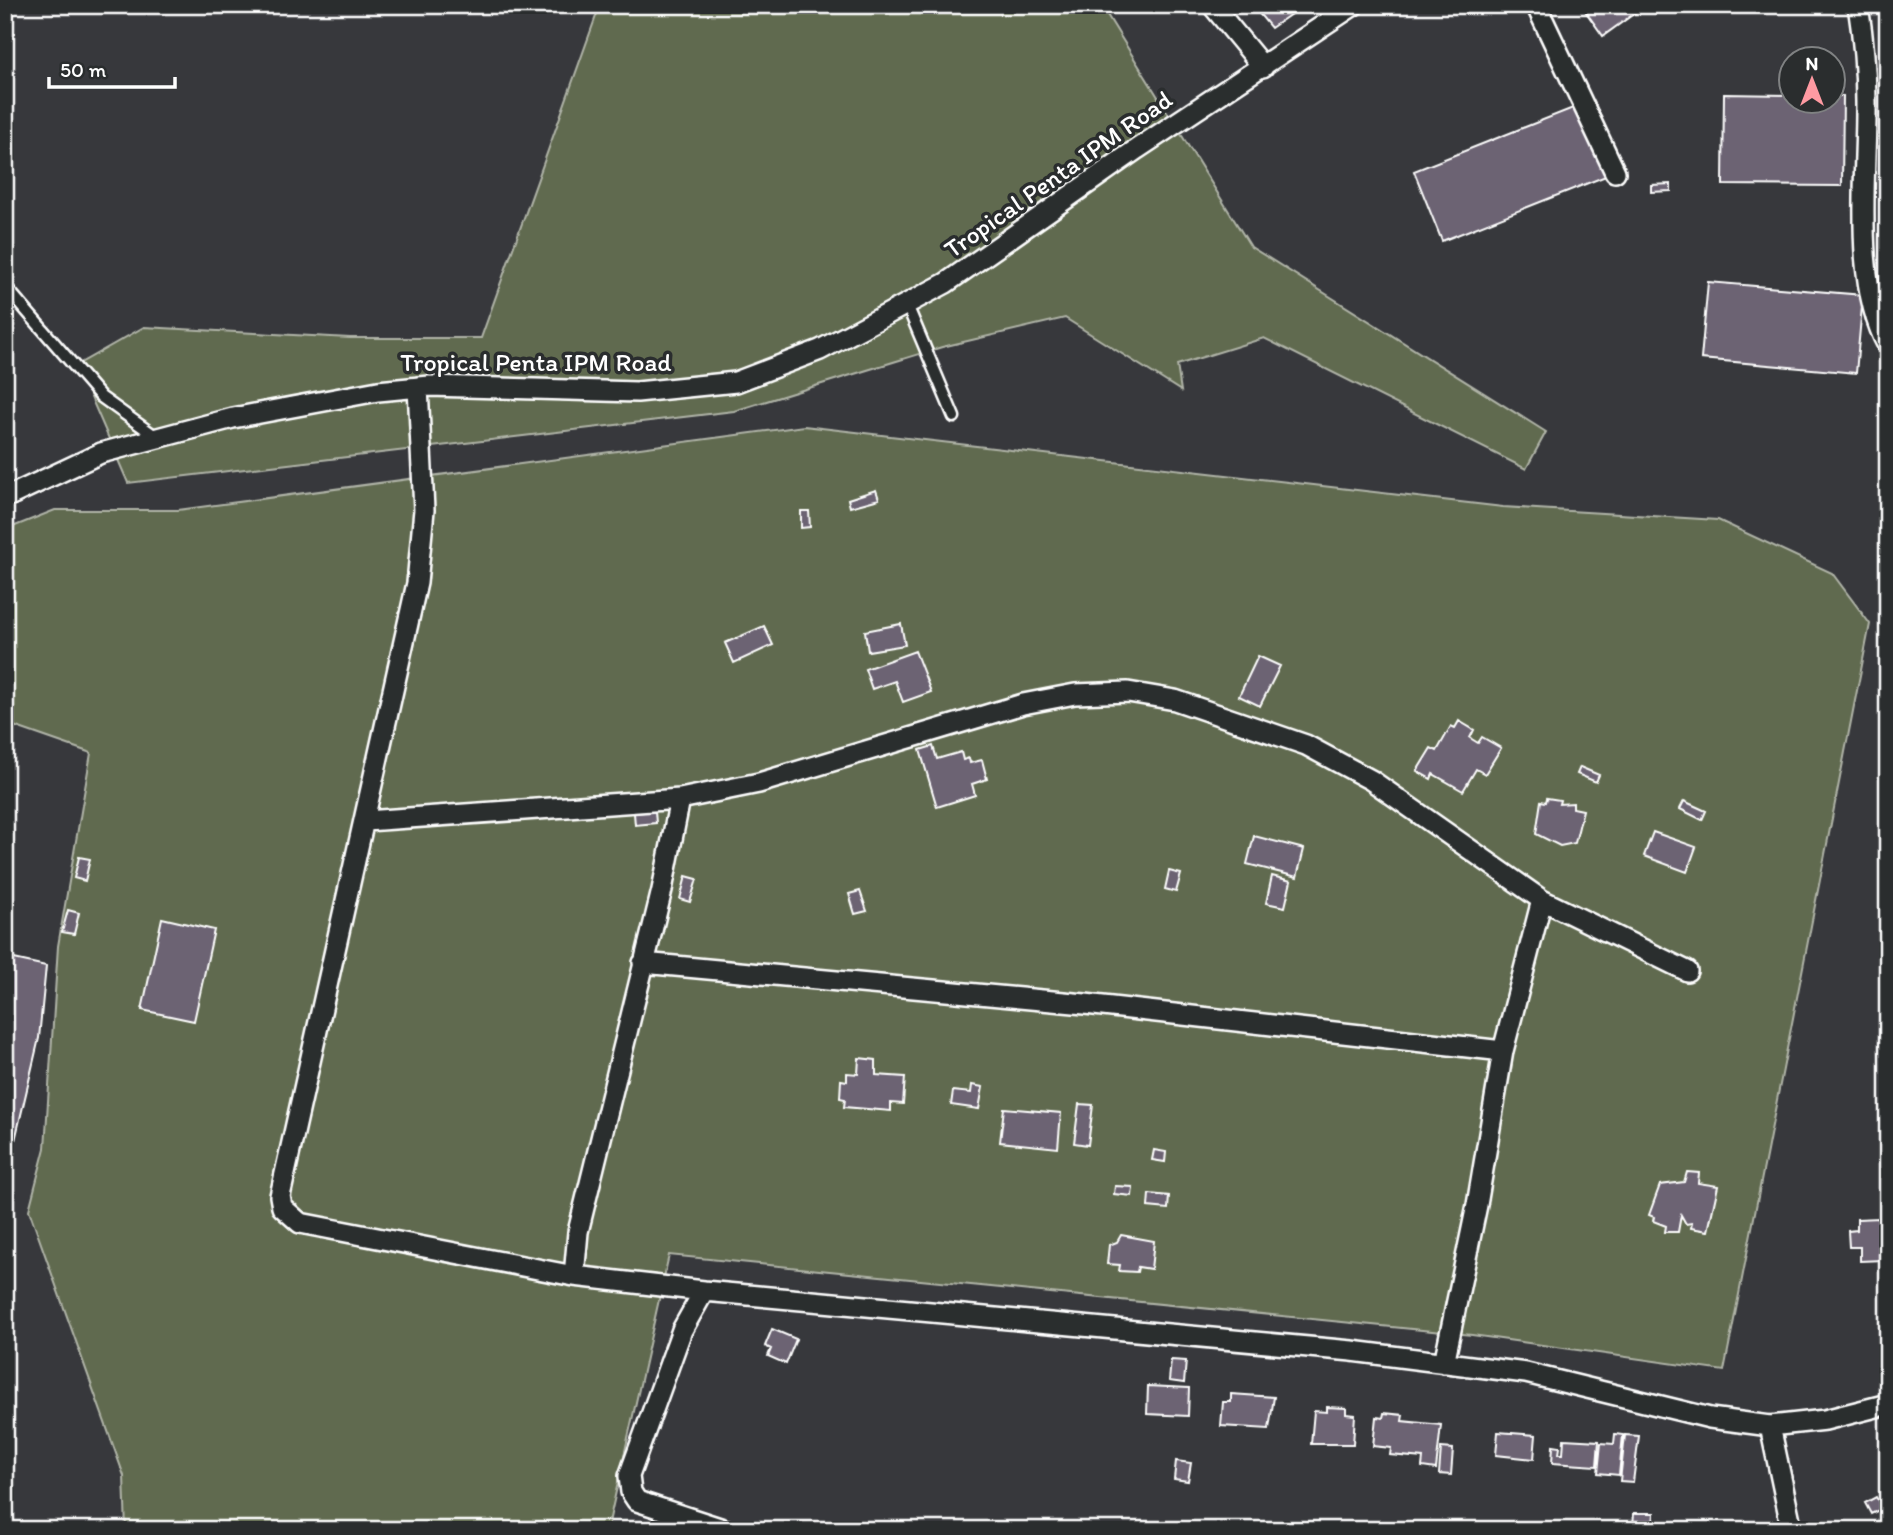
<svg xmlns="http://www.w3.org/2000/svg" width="1893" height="1535" font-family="Itim,sans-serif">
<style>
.green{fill:#616a50;stroke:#b0b4a8;stroke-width:2}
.building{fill:#6c6373;stroke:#fff;stroke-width:2}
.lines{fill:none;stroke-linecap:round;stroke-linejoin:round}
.lane-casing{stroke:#fff;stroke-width:15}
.street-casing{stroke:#fff;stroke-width:24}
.lane{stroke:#2a2d2e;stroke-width:10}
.street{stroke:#2a2d2e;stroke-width:19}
.labels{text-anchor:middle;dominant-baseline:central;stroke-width:7;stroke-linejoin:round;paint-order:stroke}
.street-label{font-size:26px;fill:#fff;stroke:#2a2d2e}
</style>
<rect width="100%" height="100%" fill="#37383c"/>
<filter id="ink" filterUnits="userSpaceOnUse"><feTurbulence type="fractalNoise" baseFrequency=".0143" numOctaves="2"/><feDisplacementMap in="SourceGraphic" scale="14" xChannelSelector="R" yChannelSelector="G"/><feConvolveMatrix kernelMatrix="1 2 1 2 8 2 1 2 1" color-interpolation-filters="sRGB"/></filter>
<g filter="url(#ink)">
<path class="green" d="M600 5H1101L1251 247 1546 432 1526 469 1264 338 1177 365 1181 391 1065 318 942 347 734 411 128 483 77 365 144 327 350 338H481Z
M804 426 1503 507 1718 520 1832 573 1870 624 1724 1371 1472 1335 669 1255 608 1527 568 1530H126L124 1476 29 1210 45 1148 58 946 91 753 5 723V530L55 510H178Z"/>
<path class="building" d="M1252 5H1304L1271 28Z
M1581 5H1646L1603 36Z
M1724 94 1792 95V102H1834V96H1843L1842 186 1723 185Z
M1578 106 1606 176 1442 241 1414 171Z
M1671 184V191L1651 192V185Z
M1708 282 1863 295 1856 373 1701 359Z
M876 490 879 499 850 507 848 499Z
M801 511H809L810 527 801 528Z
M901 624 905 645 868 651 865 631Z
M764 626 773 645 734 663 725 643Z
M915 651 931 692 903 702 895 681 872 689 865 669Z
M1258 656 1280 666 1260 706 1239 696Z
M1459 721 1474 730 1470 738 1478 743 1482 737 1501 748 1485 774 1476 769 1463 791 1433 774 1431 779 1417 771 1431 748 1437 751 1451 726 1455 728Z
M933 746 937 759 961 752 963 760 969 758 970 763 982 760 987 779 972 784 975 795 937 807 920 750Z
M1580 767 1599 775 1596 782 1577 774Z
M1547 798 1560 800 1559 804 1573 803V808L1583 810 1575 843 1560 846 1536 834 1541 801 1546 802Z
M1684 801 1706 811 1702 820 1680 809Z
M655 811 656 823 635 825 634 813Z
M1653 832 1696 847 1687 872 1644 856Z
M1254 836 1304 849 1297 877 1247 864Z
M79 857 90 859 85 881 74 878Z
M1169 871 1181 874 1176 892 1165 889Z
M686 876 697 879 690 902 680 899Z
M1272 876 1291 881 1285 907 1266 903Z
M860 891 867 911 855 914 849 894Z
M68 910 79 913 74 934 62 932Z
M162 918 214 930 194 1021 142 1010Z
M5 957 46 966 39 1038 5 1183Z
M859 1058 876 1060V1075L905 1077 903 1104 891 1103V1111L844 1107 845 1099 840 1098 841 1080 847 1081V1073L858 1074Z
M972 1085 983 1087 979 1109 951 1105 953 1091 971 1093Z
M1079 1104 1093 1105 1088 1145 1074 1143Z
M1004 1108 1061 1113 1058 1148 1000 1142Z
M1154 1150 1166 1152 1165 1162 1152 1160Z
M1687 1172 1699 1173 1698 1183 1718 1186 1708 1231 1691 1228 1692 1223 1686 1224 1681 1215 1678 1232H1665L1666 1226 1653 1221 1654 1217 1649 1215 1660 1185 1684 1182Z
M1115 1186 1133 1187 1132 1196 1114 1194Z
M1149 1194 1169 1196 1168 1209 1148 1207Z
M1880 1218 1883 1260 1860 1261V1247H1849L1848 1231 1857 1230V1219Z
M1121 1235 1154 1241 1151 1269 1138 1267 1137 1272 1119 1271 1120 1265 1107 1264 1109 1245 1117 1242Z
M772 1329 796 1339 786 1364 768 1356 771 1349 765 1346Z
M1171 1360 1186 1361 1184 1383 1169 1381Z
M1148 1386 1189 1388 1188 1416 1147 1414Z
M1231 1394 1274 1397 1269 1429 1221 1426 1223 1402H1231Z
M1327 1407 1346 1408V1414L1355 1415 1353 1444H1311L1314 1411 1327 1412Z
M1384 1413 1403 1415 1402 1421 1441 1425 1436 1469 1422 1467 1423 1458 1390 1455 1391 1448 1373 1446 1376 1417 1383 1418Z
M1498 1432 1536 1435 1534 1459 1496 1455Z
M1615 1434 1623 1435 1619 1475 1598 1473 1601 1443 1614 1444Z
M1625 1435 1639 1436 1633 1482 1620 1481Z
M1564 1439 1599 1441 1597 1466 1552 1463 1553 1446 1560 1447 1559 1454H1563Z
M1441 1448 1453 1449 1451 1475 1439 1474Z
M1176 1461 1191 1463 1188 1481 1174 1479Z
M1876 1497 1883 1508 1871 1514 1865 1503Z
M1634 1513H1654L1653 1526 1633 1525Z"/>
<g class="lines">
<defs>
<path id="lane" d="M5 286 101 397 158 438
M907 305 954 417"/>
<path id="street" d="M1212 5 1263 67
M1536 5 1615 172
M1858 5C1863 37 1866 70 1866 102 1867 174 1852 281 1888 346
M418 387 424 510 417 583 280 1196 282 1207 300 1223 574 1276
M5 498 101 453 233 418 378 391 430 386 637 392 736 382 820 350 946 283 1137 149 1354 5
M366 821 680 799
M643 963 1085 1004 1503 1051
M704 1291 574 1276 578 1232 662 890 680 799 759 783 1023 704 1075 694 1128 692 1175 700 1306 745 1371 780 1542 900 1687 971
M1444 1363 1477 1205 1503 1051 1542 900
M1770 1426 1792 1530
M726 1530 637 1501 631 1492 629 1476 682 1330 704 1291 1352 1351 1526 1373 1710 1418 1770 1426 1825 1420 1888 1404"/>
</defs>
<use href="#lane" class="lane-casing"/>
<use href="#street" class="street-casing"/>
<use href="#lane" class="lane"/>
<use href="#street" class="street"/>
</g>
</g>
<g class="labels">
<g class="street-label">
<text transform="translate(1058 174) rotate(-35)">Tropical Penta IPM Road</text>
<text x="536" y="362">Tropical Penta IPM Road</text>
</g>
</g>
<rect width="1893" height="1535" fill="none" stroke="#2a2d2e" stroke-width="28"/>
<rect x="14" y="14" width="1865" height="1507" fill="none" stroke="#fff" stroke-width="2.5" filter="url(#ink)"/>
<g transform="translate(1812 80)"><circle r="33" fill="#2a2d2e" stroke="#7f8182" stroke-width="2"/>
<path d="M0-5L12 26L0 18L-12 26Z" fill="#ff9aa2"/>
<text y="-10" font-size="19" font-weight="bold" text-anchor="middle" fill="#ffffff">N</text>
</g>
<path d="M49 77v10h126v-10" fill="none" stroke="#ffffff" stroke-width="3.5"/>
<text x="60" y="77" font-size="21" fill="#ffffff" stroke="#2a2d2e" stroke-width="5" paint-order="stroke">50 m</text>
</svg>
